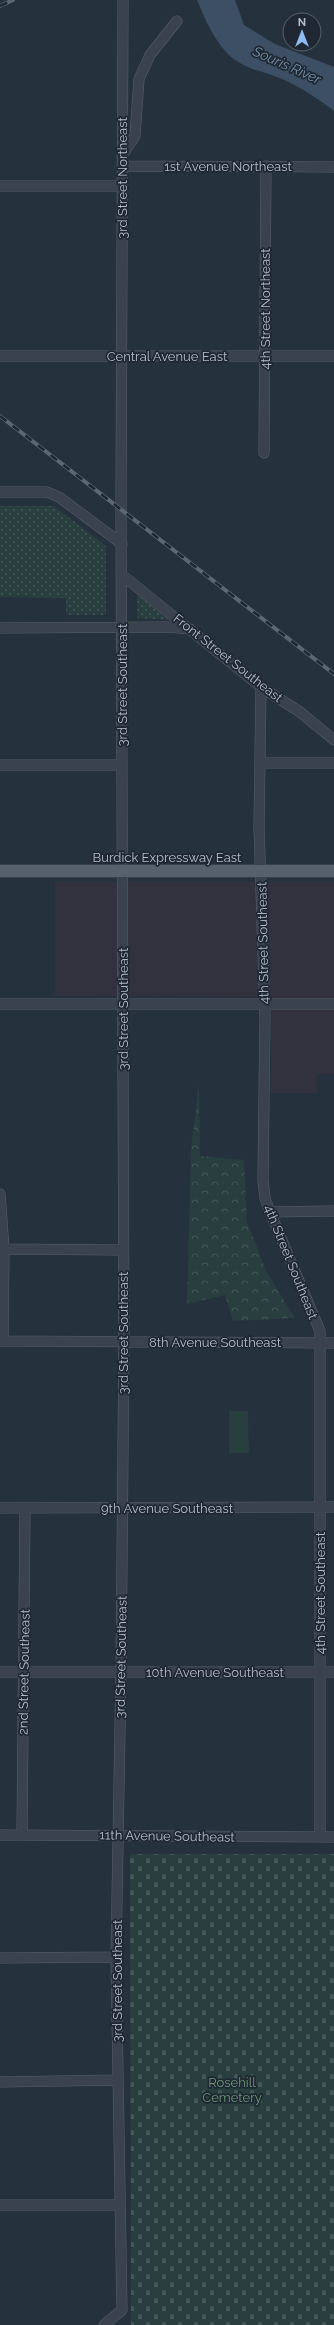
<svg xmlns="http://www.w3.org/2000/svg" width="334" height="2325" font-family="Raleway,sans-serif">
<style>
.medical{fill:#32313e}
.grass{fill:url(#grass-dots)}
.forest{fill:url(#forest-crowns)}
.cemetery{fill:url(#cemetery-stones)}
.pitch{fill:#283e3f}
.water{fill:#3c4f65}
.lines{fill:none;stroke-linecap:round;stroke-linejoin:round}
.minor-casing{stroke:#57606b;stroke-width:11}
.major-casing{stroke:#454e59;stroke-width:13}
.minor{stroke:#39424d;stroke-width:10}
.major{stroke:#57616d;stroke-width:12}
.rail-casing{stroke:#5b6774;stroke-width:4}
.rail{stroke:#1e2732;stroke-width:2.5;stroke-dasharray:8;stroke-linecap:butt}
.labels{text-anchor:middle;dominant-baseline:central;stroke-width:3.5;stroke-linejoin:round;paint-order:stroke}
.street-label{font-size:13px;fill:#b5bdc8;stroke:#1e2732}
.park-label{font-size:13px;fill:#6d9875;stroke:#1e2732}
.water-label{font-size:14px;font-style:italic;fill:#7790aa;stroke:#1e2732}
</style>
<defs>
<pattern id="grass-dots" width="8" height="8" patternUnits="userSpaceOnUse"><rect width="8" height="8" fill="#283e3f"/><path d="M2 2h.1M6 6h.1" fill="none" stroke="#455859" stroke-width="1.8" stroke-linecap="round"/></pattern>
<pattern id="forest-crowns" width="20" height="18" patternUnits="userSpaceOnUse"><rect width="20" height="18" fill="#283e3f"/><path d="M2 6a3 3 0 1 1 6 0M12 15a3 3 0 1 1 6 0" fill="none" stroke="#455859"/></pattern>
<pattern id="cemetery-stones" width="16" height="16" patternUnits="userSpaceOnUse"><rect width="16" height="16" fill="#283e3f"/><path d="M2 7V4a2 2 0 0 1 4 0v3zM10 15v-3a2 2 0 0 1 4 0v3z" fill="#455859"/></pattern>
</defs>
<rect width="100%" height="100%" fill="#25313d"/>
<path class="medical" d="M55 882H334V1074H317V1093H271V997L55 996Z"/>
<path class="grass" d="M0 506H54L106 546V615H66V598L0 597Z
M137 594 169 620 137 618Z"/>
<path class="forest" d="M199 1084 200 1156 244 1160 247 1222 267 1273 295 1318 233 1321 225 1295 187 1304 191 1149Z"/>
<path class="cemetery" d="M130 1854H334V2325H131Z"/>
<path class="pitch" d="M229 1411H248L249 1453H229Z"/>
<path class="water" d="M197 0H235L244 25 275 44 334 67V111C318 99 301 87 282 79 262 71 243 69 227 53 213 38 205 19 197 0Z"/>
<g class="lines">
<defs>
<path id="minor" d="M122 156 135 136 139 79 150 55 177 21
M122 166 334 167
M0 186H122
M0 356H334
M264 453 266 166
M0 492H47L59 497 122 544
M122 575 261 687 300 712 334 740
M0 628 168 627 190 629
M261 687 259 827 265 1016 263 1180 265 1198 270 1212 320 1331V1837
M260 763H334
M0 765H122
M0 1004H334
M0 1194 4 1249 3 1341
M270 1212 334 1211
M0 1249 123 1250
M0 1341 334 1343
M0 1508 334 1507
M0 1672H334
M0 1835 334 1837
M22 1835 25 1508
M0 1958 116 1957
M0 2082 118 2080
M0 2205H120
M104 2325 122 2310 116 1957 121 1672 124 1341 121 509 123 0"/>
<path id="major" d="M0 871H334"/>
</defs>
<use href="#minor" class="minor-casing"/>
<use href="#major" class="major-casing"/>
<use href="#minor" class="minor"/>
<use href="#major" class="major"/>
<defs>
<path id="rail" d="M0 6 13 0
M0 416 334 674"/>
</defs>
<use href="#rail" class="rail-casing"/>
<use href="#rail" class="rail"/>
</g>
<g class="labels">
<g class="street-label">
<text x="228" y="166">1st Avenue Northeast</text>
<text transform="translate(122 178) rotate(-90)">3rd Street Northeast</text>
<text transform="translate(265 309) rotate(-90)">4th Street Northeast</text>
<text x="167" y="356">Central Avenue East</text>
<text transform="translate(228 658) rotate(38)">Front Street Southeast</text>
<text transform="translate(122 685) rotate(-90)">3rd Street Southeast</text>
<text x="167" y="857">Burdick Expressway East</text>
<text transform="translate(263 943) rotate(-91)">4th Street Southeast</text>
<text transform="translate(123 1009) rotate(-90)">3rd Street Southeast</text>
<text transform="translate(291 1262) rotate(68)">4th Street Southeast</text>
<text transform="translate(123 1333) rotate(-90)">3rd Street Southeast</text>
<text x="215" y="1342">8th Avenue Southeast</text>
<text x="167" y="1508">9th Avenue Southeast</text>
<text transform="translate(320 1593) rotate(-90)">4th Street Southeast</text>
<text transform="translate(121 1657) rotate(-89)">3rd Street Southeast</text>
<text transform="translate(24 1672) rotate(-89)">2nd Street Southeast</text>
<text x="215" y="1672">10th Avenue Southeast</text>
<text transform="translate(167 1836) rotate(1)">11th Avenue Southeast</text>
<text transform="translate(117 1981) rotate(-90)">3rd Street Southeast</text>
</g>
<g class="park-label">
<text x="232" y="2082">Rosehill<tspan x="232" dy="15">Cemetery</tspan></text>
</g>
<g class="water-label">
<text transform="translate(287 65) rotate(24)">Souris River</text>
</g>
</g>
<g transform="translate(302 32)"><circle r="19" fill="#1e2732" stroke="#5a636e"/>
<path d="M0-3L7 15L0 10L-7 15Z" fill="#90bbf2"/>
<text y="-6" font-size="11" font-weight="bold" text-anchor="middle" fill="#b5bdc8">N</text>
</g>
</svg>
